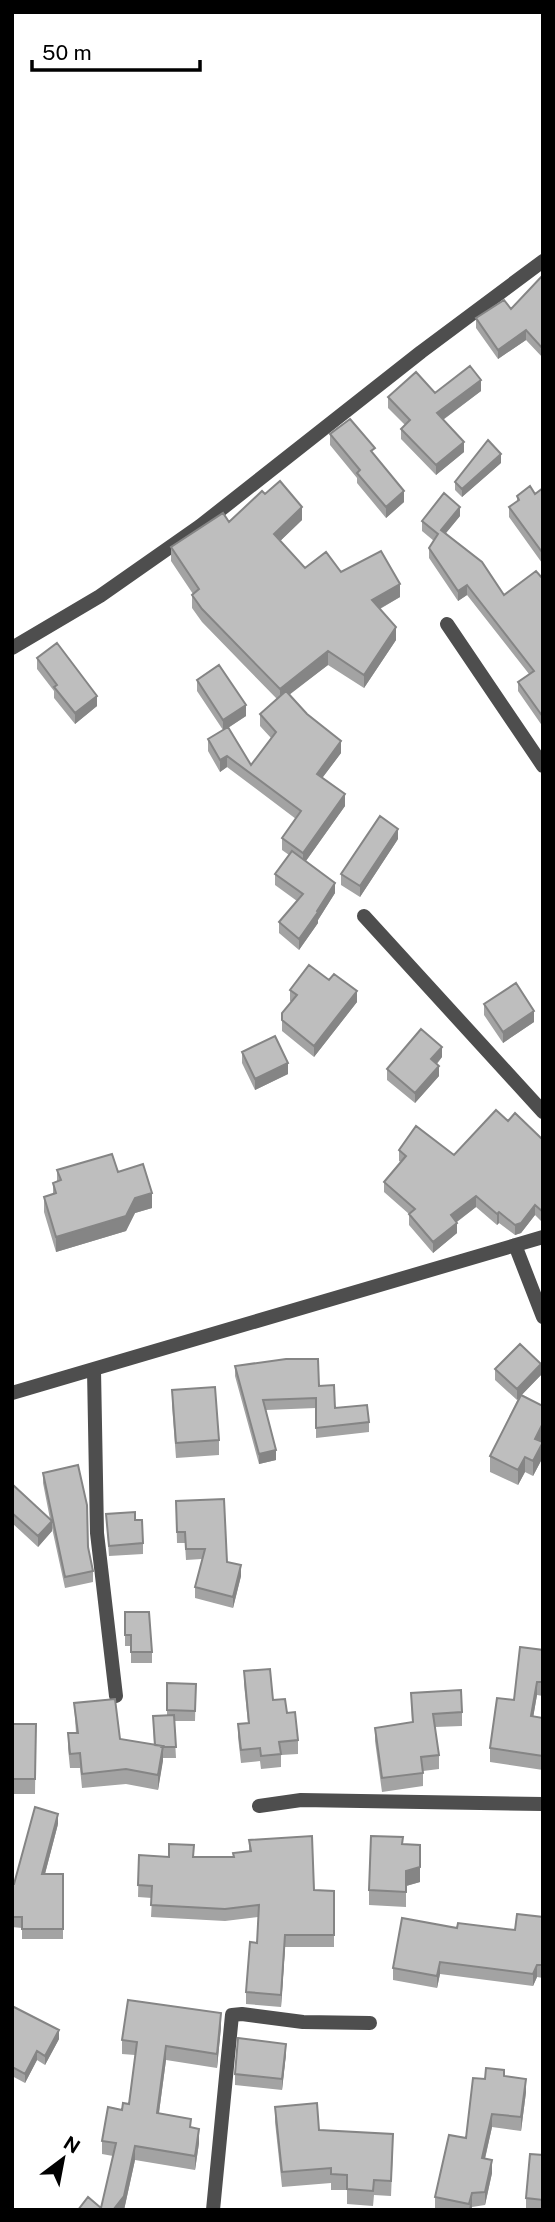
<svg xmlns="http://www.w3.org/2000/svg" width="555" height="2222" font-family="'Public Sans',sans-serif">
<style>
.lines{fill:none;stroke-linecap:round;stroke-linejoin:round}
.minor{stroke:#4e4e4e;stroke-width:14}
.wall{fill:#a3a3a3}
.shaded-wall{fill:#858585}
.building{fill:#bebebe;stroke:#858585;stroke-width:2}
</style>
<rect width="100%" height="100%" fill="#fff"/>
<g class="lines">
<path class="minor" d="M447 624 543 766
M12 648 100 596 200 526 421 352 543 261
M364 916 543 1112
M515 1245 543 1317
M94 1370 97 1533 116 1696
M12 1393 543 1237
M259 1806 301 1800 543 1804
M213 2210 232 2015 242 2014 303 2022 370 2023"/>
</g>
<path class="wall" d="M543 275V358L526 340 498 359 476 328V318L511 309Z
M481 391 443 420 464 452 436 475 401 439V429L405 425 388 408V397L435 393Z
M330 434 404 502 386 518 357 483V478L330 445Z
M501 463 462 497 455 490V482Z
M543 488 542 563 509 517V507L517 501V496L535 494Z
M265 494 302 520 280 541 305 568 341 572 400 597 380 609 396 640 364 688 328 665 289 694 341 753 322 778 345 806 306 861 335 893 318 920V923L299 950 279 933V922L297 901 275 885V874L289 855 282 850V838L296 819 227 767 220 772 208 751V739L223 730 197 691V680L246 716 228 728 251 765 271 738 260 726V714L277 699 202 622 192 608V595L193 594 171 561V547L229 522Z
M460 516 446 533 504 595 543 579V727L518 691V682L529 674 467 595 458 601 429 558V548L434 541 422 531V521Z
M37 658 97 706 75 724 54 698V691L37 669Z
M398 839 360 897 341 885V874Z
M329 980 357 1002 314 1057 282 1031V1013L291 1002 290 1001V990Z
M484 1004 534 1022 503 1043 484 1015Z
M242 1052 288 1074 255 1090 242 1063Z
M442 1057 437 1064 439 1076 415 1103 387 1080V1069Z
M508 1121 543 1140V1223L535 1215 521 1233 515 1235 499 1223 497 1225 476 1207 457 1222V1233L433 1253 409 1225V1214L384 1192V1182L401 1162 399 1161V1150L454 1155Z
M57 1170 118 1172 152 1208 135 1213 126 1231 56 1252 44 1212V1197L53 1194V1183L57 1181Z
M235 1366 319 1386 335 1408 369 1422V1432L316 1438V1408L266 1410 276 1460 259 1464 235 1376Z
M495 1369 541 1375 521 1395 543 1438 541 1442 543 1457 533 1476 525 1472 518 1485 490 1472V1456L519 1397 517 1400 495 1380Z
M172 1390 219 1440V1455L176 1458 172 1405Z
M43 1473 88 1547 93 1571V1582L65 1588 52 1528V1531L38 1547 12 1523V1484L50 1519 43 1483Z
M176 1501 227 1562 241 1576 233 1608 195 1598V1587L202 1559 186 1560 185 1543H177Z
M106 1514 135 1520 143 1543V1554L109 1556Z
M125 1612 152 1652V1663H131V1646H125Z
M543 1650V1696L537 1695 533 1717 543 1718V1770L490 1762V1748L514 1700Z
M244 1671 273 1700 287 1713 298 1740V1754L281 1755V1767L261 1769 260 1761 241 1763 238 1737V1724L248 1723 244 1684Z
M167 1683 196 1684 195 1721H174L176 1758H163L158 1790 126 1784 82 1788 80 1768H70L68 1748V1733H76L74 1703 120 1739 154 1745 153 1716 167 1715Z
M411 1693 462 1712V1726L435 1727 439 1755V1769L423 1771V1786L382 1792 375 1741V1728L412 1722Z
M12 1724H36L35 1794H12Z
M58 1824 45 1874H63V1939H22V1928L12 1927V1884H14Z
M249 1840 314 1890 334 1891V1947H285L281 2007 246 2004V1992L257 1943 258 1917 225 1921 151 1917 152 1898 138 1897 139 1855 169 1857H233L249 1852Z
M403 1844 420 1882 406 1886V1907L369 1905V1890Z
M543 1917V1978L537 1977 533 1986 440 1974 437 1988 393 1980V1968L457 1928 515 1930Z
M12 2006 59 2039 45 2065 37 2060 25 2083 12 2076Z
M221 2027 217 2068 166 2060 159 2113 191 2127 199 2143 195 2170 135 2160 124 2210H78L101 2208 113 2156 102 2154V2141L122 2110 129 2104 135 2055 122 2054V2040Z
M286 2054 282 2090 235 2085V2074Z
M504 2076 526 2092 521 2131 492 2127 485 2159 492 2173 485 2205 472 2207 471 2210H435V2197L466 2138 485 2079Z
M275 2107 319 2130 393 2149 391 2196 374 2195 373 2206 347 2204V2190H331V2183L282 2187 275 2122Z
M543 2155V2210H526V2198Z"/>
<path class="shaded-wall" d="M526 330V340L498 359V350Z
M481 380V391L437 424V413Z
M464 442V452L436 475V465Z
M501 454V463L462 497V489Z
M404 491V502L386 518V507Z
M302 507V520L274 547V534Z
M460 507V516L441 539V530Z
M400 584V597L372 613V600Z
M467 585V595L458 601V591Z
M396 627V640L364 688V675Z
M328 651V665L280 702V689Z
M97 696V706L75 724V713Z
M246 705V716L223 731V720Z
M341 741V753L317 785V774Z
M227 756V767L220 772V760Z
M345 794V806L303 865V853Z
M398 829V839L360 897V886Z
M335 883V893L318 920V923L299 950V939Z
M357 991V1002L314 1057V1046Z
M534 1011V1022L503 1043V1032Z
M442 1047V1057L431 1070V1059Z
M288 1063V1074L255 1090V1079Z
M439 1066V1076L415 1103V1093Z
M152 1193V1208L135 1213 126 1231 56 1252V1237L135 1198Z
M476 1196V1207L451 1226V1215Z
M535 1205V1215L521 1233 515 1235V1225Z
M499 1212V1223L497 1225V1214Z
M457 1223V1233L433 1253V1242Z
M541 1364V1375L517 1400V1389Z
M543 1423V1438L535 1454V1439Z
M543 1442V1457L533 1476V1461Z
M276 1450V1460L259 1464V1454Z
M525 1457V1472L518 1485V1470Z
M52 1521V1531L38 1547V1536Z
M241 1565V1576L233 1608V1597Z
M537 1682V1695L531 1730V1716Z
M163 1746V1761L158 1790V1775Z
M58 1814V1824L42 1885V1874Z
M420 1845V1882L406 1886V1907V1871Z
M285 1935V1947L281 2007V1995Z
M440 1962V1974L437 1988V1976Z
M537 1965V1977L533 1986V1974Z
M221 2013V2027L217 2068V2054Z
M59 2030V2039L45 2065V2056Z
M286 2044V2054L282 2090V2079Z
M166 2046V2060L157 2127V2113Z
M37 2051V2060L25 2083V2074Z
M526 2079V2092L521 2131V2117Z
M492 2114V2127L482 2171V2158Z
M199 2129V2143L195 2170V2156Z
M135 2146V2160L124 2210H113Z
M492 2160V2173L485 2205V2192Z
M472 2193V2207L471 2210H469Z"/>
<path class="building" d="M543 275V349L526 330 498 350 476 318 504 300 511 309Z
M470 366 481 380 437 413 464 442 436 465 401 429 410 420 388 397 416 372 435 393Z
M350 419 375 448 371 451 404 491 386 507 357 473 360 470 330 434Z
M488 440 501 454 462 489 455 482Z
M280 481 302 507 274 534 305 568 326 552 341 572 381 551 400 584 372 600 396 627 364 675 328 651 280 689 202 609 192 595 199 589 171 547 223 513 229 522 262 491 265 494Z
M530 486 535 494 543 488 542 552 509 507 519 500 517 496Z
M444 493 460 507 441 530 482 562 504 595 536 571 543 579V717L518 682 534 671 467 585 458 591 429 548 438 534 422 521Z
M57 643 97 696 75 713 54 687 57 685 37 658Z
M219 665 246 705 223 720 197 680Z
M286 691 307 714 341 741 317 774 345 794 303 853 282 838 301 811 227 756 220 760 208 739 228 727 251 765 276 732 260 714Z
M380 816 398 829 360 886 341 874Z
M292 851 335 883 317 911 318 912 299 939 279 922 303 894 275 874Z
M309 965 329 980 334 974 357 991 314 1046 282 1020V1013L297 995 290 990Z
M516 983 534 1011 503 1032 484 1004Z
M421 1029 442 1047 431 1059 439 1066 415 1093 387 1069Z
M275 1036 288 1063 255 1079 242 1052Z
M496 1110 508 1121 515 1113 543 1140V1212L535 1205 521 1223 515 1225 499 1212 497 1214 476 1196 451 1215 457 1223 433 1242 409 1214 415 1209 384 1182 406 1156 399 1150 416 1126 454 1155Z
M112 1154 118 1172 143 1164 152 1193 135 1198 126 1216 56 1237 44 1197 56 1193 53 1183 61 1180 57 1170Z
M520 1344 541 1364 517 1389 495 1369Z
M286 1359H318L319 1386 334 1385 335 1408 367 1405 369 1422 316 1428V1398L263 1400 276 1450 259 1454 235 1366Z
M215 1387 219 1440 176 1443 172 1390Z
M521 1395 543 1406V1423L535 1439 543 1442 533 1461 525 1457 518 1470 490 1456Z
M78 1465 87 1505 88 1547 93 1571 65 1577 43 1473Z
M12 1484 52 1521 38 1536 12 1513Z
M224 1499 227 1562 241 1565 233 1597 195 1587 205 1549H186L185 1532H177L176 1501Z
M135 1512V1520H142L143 1543 109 1546 106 1514Z
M125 1612H149L152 1652H131V1635H125Z
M520 1647 543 1650V1682H537L531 1716 543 1718V1756L490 1748 497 1698 514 1700Z
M270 1669 273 1700 285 1699 287 1713 295 1712 298 1740 279 1742 281 1754 261 1756 260 1748 241 1750 238 1724 249 1723 244 1671Z
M167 1683 196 1684 195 1711 167 1710Z
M461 1690 462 1712 433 1714 439 1755 421 1757 423 1773 382 1778 375 1728 413 1722 411 1693Z
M115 1699 120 1739 163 1746 158 1775 126 1769 82 1774 80 1753 70 1754 68 1733H78L74 1703Z
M174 1715 176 1747H162L163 1746 155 1745 153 1716Z
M12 1724H36L35 1779H12Z
M35 1807 58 1814 42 1874H63V1929H22V1917H12V1884H14Z
M312 1836 314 1890 334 1891V1935H285L281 1995 246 1992 250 1942 257 1943 259 1905 225 1909 151 1905 152 1886 138 1885 139 1855 169 1857V1844L194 1845 193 1857H234L233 1853 251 1851 249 1840Z
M371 1836 403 1837 402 1844 420 1845V1867L406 1871V1892L369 1890Z
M517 1914 543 1917V1965H537L533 1974 440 1962 437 1976 393 1968 402 1918 457 1928 458 1923 515 1930Z
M128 2000 221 2013 217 2054 166 2046 157 2113 191 2119 190 2127 199 2129 195 2156 135 2146 124 2196 113 2210H78L88 2197 101 2208 116 2143 102 2141 108 2107 122 2110 123 2103 129 2104 137 2042 122 2040Z
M12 2006 59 2030 45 2056 37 2051 25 2074 12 2067Z
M238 2038 286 2044 282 2079 235 2074Z
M486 2068 504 2070V2076L526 2079 521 2117 492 2114 482 2158 492 2160 485 2192 472 2193 469 2204 435 2197 449 2135 466 2138 473 2078 485 2079Z
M317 2103 319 2130 393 2134 391 2181 374 2180 373 2191 347 2189V2175L331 2174V2168L282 2172 275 2107Z
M530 2154 543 2155V2200L526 2198Z"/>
<rect width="555" height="2222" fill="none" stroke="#000000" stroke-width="28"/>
<g transform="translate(63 2159) rotate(32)" stroke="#ffffff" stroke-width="5" paint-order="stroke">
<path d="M0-5L12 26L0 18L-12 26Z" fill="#000000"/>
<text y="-10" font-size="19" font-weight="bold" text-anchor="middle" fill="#000000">N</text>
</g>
<path d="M32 60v10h168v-10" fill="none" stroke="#000000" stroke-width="3.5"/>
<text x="42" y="60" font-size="21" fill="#000000" stroke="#ffffff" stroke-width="5" paint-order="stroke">50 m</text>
</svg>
